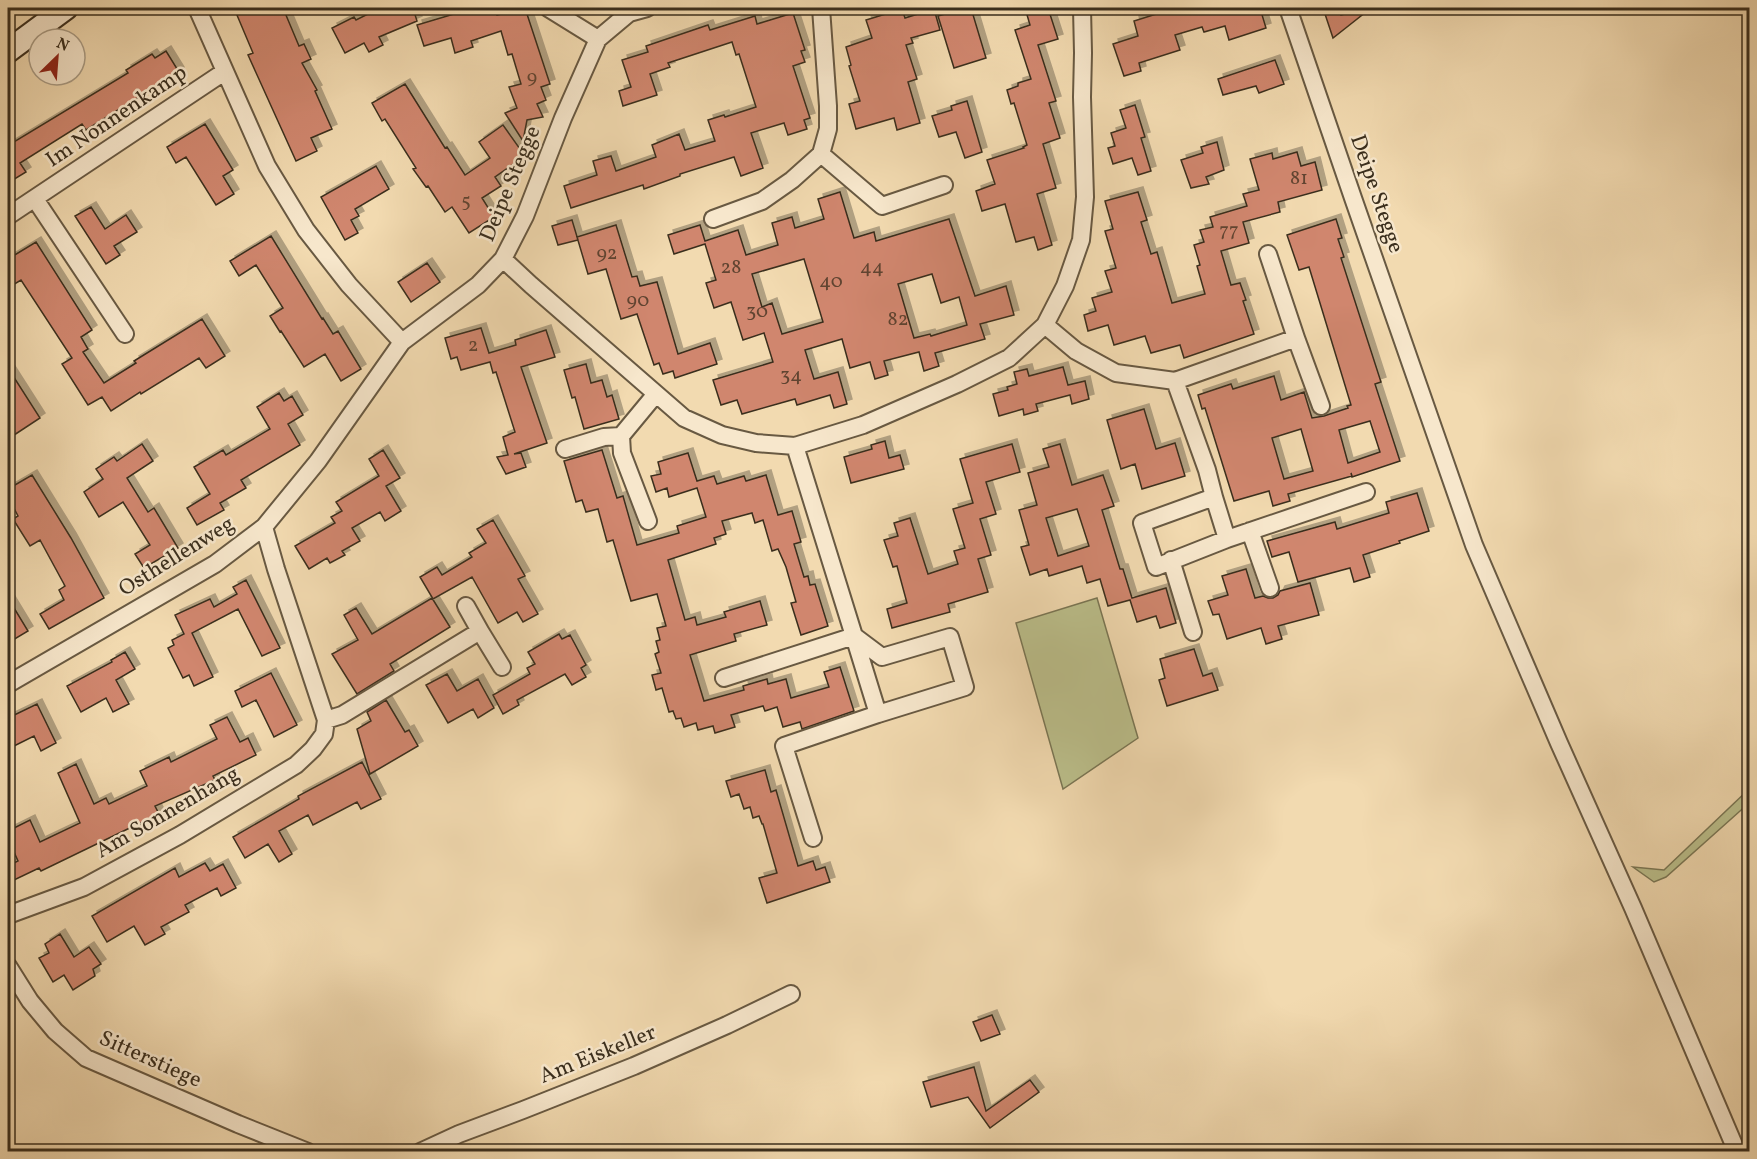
<svg xmlns="http://www.w3.org/2000/svg" width="1757" height="1159" font-family="Vollkorn,serif">
<style>
.green{fill:#bbbf8b;stroke:#7a7654;stroke-width:1.5}
.building{fill:#d0866e;stroke:#3a2e1d;stroke-width:1.5;fill-rule:evenodd;filter:url(#shadow)}
.lines{fill:none;stroke-linecap:round;stroke-linejoin:round}
.street-casing{stroke:#685942;stroke-width:20}
.secondary-casing{stroke:#3a2e1d;stroke-width:26}
.street{stroke:#f7e7cc;stroke-width:16}
.secondary{stroke:#f7e7cc;stroke-width:22}
.labels{text-anchor:middle;dominant-baseline:central;stroke-width:5;stroke-linejoin:round;paint-order:stroke}
.number-label{font-size:20px;fill:#604431}
.street-label{font-size:22px;fill:#3a2e1d;stroke:#f7e7cc}
</style>
<defs>
<filter id="shadow"><feDropShadow dx="5" dy="-5" stdDeviation="0" flood-color="#0004"/></filter>
</defs>
<rect width="100%" height="100%" fill="#f2dab0"/>
<filter id="stains"><feTurbulence type="fractalNoise" baseFrequency=".00333" numOctaves="4"/><feColorMatrix values="0 0 0 0 .2 0 0 0 0 .09 0 0 0 0 .02 0 0 0 .5 -.17"/></filter>
<radialGradient id="worn" r=".72"><stop offset=".6" stop-color="#630" stop-opacity="0"/><stop offset="1" stop-color="#630" stop-opacity=".3"/></radialGradient>
<path class="green" d="M1097 598 1138 738 1063 789 1016 623Z
M1749 789V803L1666 877 1654 882 1633 867 1664 870Z"/>
<path class="building" d="M234 8H283L299 46 304 44 311 59 302 63 317 90 315 91 332 129 311 138 317 151 296 161 248 55 253 53Z
M403 8H413L417 21 379 37 383 45 369 52 364 43 345 53 332 28 354 17 356 20 374 11Z
M474 8H494L497 15 525 8 550 84 541 87 546 100 537 104 543 117 527 120 523 141 505 113 517 108 509 87 521 84 512 54 508 55 501 31 471 41 473 47 455 53 451 38 424 46 417 25Z
M966 8H971L986 58 954 68 938 16Z
M1025 8H1048L1058 39 1038 45 1056 101 1049 103 1060 138 1043 144 1056 188 1037 194 1052 245 1038 250 1034 237 1016 242 1005 204 982 211 976 191 995 184 987 160 1024 148 1023 147 1027 145 1014 103 1011 104 1007 90 1018 86V83L1031 79 1015 30 1030 25Z
M1165 8H1260L1266 28 1229 40 1225 26 1204 32 1202 27 1175 35 1180 50 1139 63 1141 71 1124 76 1113 44 1138 36 1134 21 1166 11Z
M1323 8H1338L1341 15 1365 8H1371L1333 38Z
M902 9 905 18 934 9 940 30 911 38 913 43 906 45 917 79 908 82 920 123 897 130 894 118 856 129 849 104 860 101 849 66 851 65 846 47 872 38 866 20Z
M793 13 805 50 801 51 805 62 793 66 810 118 804 120 807 129 788 135 784 123 751 133 763 168 741 176 734 157 680 174V176L644 189 643 185 571 208 564 186 597 175 593 161 611 156 616 171 656 157 652 145 679 134 685 150 715 141 708 120 724 115 725 117 756 107 739 54 736 55 732 42 668 63 670 67 650 74 657 95 623 106 619 91 631 87 622 60 648 52 646 46 708 25 710 30 755 16 757 24Z
M166 51 179 72 86 130 82 124 20 163 26 172 8 183V143L9 145 128 73 126 70 152 54 155 58Z
M1275 60 1284 84 1259 93 1256 86 1223 95 1218 79Z
M405 84 445 148 447 147 465 175 490 158 479 142 503 125 525 156 495 177 501 186 482 198 494 217 469 233 452 207 445 212 428 186 426 187 413 169 416 168 385 119 382 121 372 103Z
M967 101 982 152 965 158 956 132 939 137 932 116 952 110 951 106Z
M1135 105 1145 137 1141 138 1151 171 1138 175 1132 158 1113 164 1108 148 1115 146 1111 133 1126 128 1120 110Z
M205 124 233 170 223 176 234 194 216 205 186 157 176 163 167 147Z
M1217 142 1224 170 1206 177 1209 184 1191 188 1181 160 1203 153 1201 147Z
M1297 152 1301 166 1315 162 1322 190 1278 202 1280 212 1243 222 1249 243 1221 251 1231 285 1240 283 1246 300 1243 301 1254 334 1184 358 1180 345 1151 353 1145 336 1114 345 1108 325 1088 331 1084 315 1096 311 1092 298 1112 292 1105 271 1116 268 1105 231 1113 229 1105 201 1138 192 1147 220 1141 222 1151 254 1157 252 1172 303 1205 294 1197 266 1200 265 1194 245 1204 242 1200 230 1213 227 1210 217 1247 206 1243 194 1259 190 1250 159 1272 153 1273 159Z
M376 166 389 189 355 209 359 216 351 220 358 233 345 240 321 197Z
M840 192 854 238 874 232 876 241 949 219 975 296 1006 286 1014 315 980 324 985 339 935 353 939 366 924 371 919 352 884 361 888 375 875 379 870 362 850 368 842 339 805 350 814 379 838 372 847 404 834 408 830 395 797 405 795 399 742 414 737 400 721 405 713 380 773 362 764 333 743 340 731 302 714 308 706 283 716 280 705 244 674 254 668 235 700 225 705 241 738 230 746 255 778 245 772 223 792 217 795 228 824 219 818 199ZM804 259 823 322 782 334 772 303 762 307 752 274ZM932 274 941 303 959 297 967 325 931 336 930 334 914 338 898 284Z
M91 207 105 229 126 215 137 232 114 246 120 255 106 264 75 216Z
M1336 219 1342 238 1338 239 1344 257 1341 258 1381 382 1375 384 1400 461 1352 477 1351 473 1352 476 1288 494 1290 501 1273 506 1269 491 1234 501 1205 408 1202 409 1198 395 1231 384 1233 389 1274 376 1281 400 1304 392 1312 418 1324 416 1348 408 1347 406 1351 405 1309 267 1299 270 1287 235ZM1370 421 1380 452 1348 463 1339 430ZM1301 429 1313 471 1284 479 1272 438Z
M572 220 578 240 558 245 552 226Z
M616 225 632 277 637 276 640 286 657 282 678 354 710 343 717 364 675 378 673 371 663 374 659 363 654 365 637 314 621 319 606 269 588 274 577 237Z
M271 236 322 319 323 318 333 334 338 331 361 369 341 381 325 354 304 367 281 331 280 332 270 316 283 308 256 265 239 276 230 261Z
M36 242 92 330 81 337 88 349 83 352 104 383 136 363 134 361 202 319 225 356 206 368 199 358 141 394 140 392 111 411 102 397 88 405 62 364 72 358 21 280 8 288V259Z
M427 263 440 282 411 302 398 282Z
M481 328 489 353 516 345 515 340 546 330 555 357 521 367 547 443 514 454 521 453 526 467 506 474 497 457 508 455 503 437 515 432 496 372 493 373 490 362 461 370 457 357 451 359 445 338Z
M586 364 591 383 602 380 607 397 612 395 619 419 584 429 575 397 572 398 564 370Z
M1063 367 1068 385 1085 381 1089 399 1072 404 1070 395 1036 404 1038 411 1024 415 1023 409 999 416 993 394 1008 390 1007 387 1017 384 1014 372 1027 369 1029 376Z
M8 368 40 418 8 439Z
M279 393 284 401 292 396 303 415 288 424 300 445 241 480 246 488 220 503 224 510 197 525 187 508 210 494 194 467 223 450 226 455 270 429 257 407Z
M1144 409 1156 449 1175 443 1185 476 1142 489 1135 464 1121 469 1107 420Z
M885 441 889 458 900 455 904 469 851 483 844 457 872 449 871 445Z
M142 444 153 461 127 478 148 512 154 508 178 548 144 568 135 554 150 545 123 502 99 517 84 492 103 479 96 469 114 457 117 461Z
M1012 444 1020 472 986 482 996 514 980 519 991 555 978 559 988 592 948 604 950 612 892 628 887 609 907 603 897 566 893 567 884 540 898 536 894 523 910 518 928 574 958 564 954 551 965 548 953 509 973 503 960 459Z
M1060 444 1072 485 1103 475 1114 506 1102 510 1120 569H1123L1132 598 1166 588 1176 623 1160 628 1156 616 1137 622 1130 600 1108 606 1100 579 1087 583 1082 566 1049 576 1047 569 1030 575 1021 547 1029 545 1019 510 1037 505 1028 473 1049 467 1043 449ZM1077 509 1089 546 1058 556 1046 518Z
M383 450 400 478 386 486 401 511 385 521 380 512 352 528 360 541 342 551 345 555 330 563 327 558 309 569 295 546 335 523 331 517 342 511 336 502 379 476 369 459Z
M602 450 617 498 623 496 637 545 679 533 677 526 706 517 697 488 669 497 667 488 656 492 651 476 661 474 658 462 688 453 697 481 714 476 717 484 744 476 746 481 766 475 778 515 792 511 801 542 794 544 804 577 808 576 810 585 815 584 828 626 801 635 791 603 796 602 786 567 778 549 772 551 763 520 755 523 752 513 722 521 726 534 714 538 716 544 668 560 685 620 695 617 697 625 726 617 724 612 760 601 767 625 734 634 736 641 690 655 704 701 744 690 743 686 767 679 768 684 786 679 791 698 829 687 824 672 840 667 854 711 802 729 800 722 783 727 777 707 765 711 763 706 731 715 735 727 715 733 713 726 698 730 696 723 684 727 681 718 676 719 673 711 669 712 662 688 656 690 652 675 661 673 655 654 659 652 656 641 660 640 657 628 666 626 657 594 631 601 613 540 607 542 598 509 586 512 582 500 576 502 564 461Z
M32 475 71 538 104 598 49 629 40 614 64 600 59 590 65 586 40 540 30 546 13 519 18 516 8 497V489Z
M1417 493 1429 531 1399 541 1400 543 1363 555 1370 577 1354 582 1350 568 1298 582 1289 552 1272 557 1267 541 1335 522 1337 529 1389 513 1386 502Z
M493 520 525 576 518 579 538 614 523 622 517 612 498 623 472 577 433 599 420 577 437 567 442 575 472 557 469 553 486 543 477 529Z
M1246 569 1255 598 1263 596 1268 598H1273L1278 595 1280 591 1310 583 1319 615 1278 626 1282 639 1266 644 1261 628 1227 639 1219 614 1213 615 1208 601 1228 595 1222 576Z
M246 580 280 648 262 656 238 609 192 633 213 677 194 686 189 675 183 678 168 648 174 645 172 640 184 634 175 615 210 599 214 607 237 594 233 587Z
M8 598 28 631 8 643Z
M432 598 450 627 390 664 394 671 357 694 332 654 358 640 344 615 356 608 372 634Z
M559 634 562 639 570 635 586 665 581 668 586 677 572 685 565 674 517 700 519 705 503 714 493 695 530 674 527 668 535 664 528 652Z
M1194 649 1203 676 1212 673 1218 690 1167 706 1159 680 1165 678 1160 659Z
M125 652 135 669 116 680 129 704 113 712 106 698 81 712 67 686 112 662 111 660Z
M271 673 297 725 274 737 256 700 242 707 235 691Z
M447 674 457 691 478 679 494 708 478 718 473 709 448 723 426 685Z
M386 700 405 732 409 730 418 746 370 774 357 729 371 721 367 712Z
M37 704 56 743 41 751 34 736 8 749V718Z
M227 717 240 742 248 738 256 755 213 776 215 780 155 806 160 816 140 825V823L41 871 39 868 12 881 8 871V866L18 861 8 839V831L30 820 40 842 80 823 58 773 76 764 94 804 106 798 109 804 147 786 140 771 169 757 171 762 217 739 210 725Z
M362 762 381 799 361 809 357 802 313 825 308 815 279 831 292 854 279 862 268 844 245 858 233 837 299 799 298 796Z
M765 770 771 792 776 790 798 866 813 861 816 870 825 867 830 882 767 903 759 878 777 873 763 824H762L759 816 753 818 750 807 744 809 739 794 731 797 726 781Z
M205 863 210 871 223 864 236 888 221 896 217 888 185 905 189 912 161 927 165 934 145 945 134 926 107 942 92 916 175 868 179 877Z
M60 934 74 957 89 947 101 964 93 969 95 976 73 990 64 975 53 982 39 958 49 953 45 944Z
M992 1015 1000 1034 981 1041 973 1022Z
M974 1067 986 1111 1030 1080 1039 1092 990 1128 968 1097 931 1107 923 1082Z"/>
<g class="lines">
<defs>
<path id="street" d="M197 8 267 166 306 230 349 285 402 342
M548 8 598 39
M647 8 629 13 598 39 563 118 525 216 503 259 531 285 684 418 722 435 756 443 795 446 863 425 957 384 1009 358 1045 325 1065 286 1081 240 1085 197 1082 97 1083 53 1082 8
M1288 8 1353 198 1474 545 1559 743 1633 908 1737 1152
M821 154 882 206 944 185
M35 199 125 334
M8 216 224 72
M713 219 762 201 792 180 821 154 828 129V106L821 8
M1045 325 1076 351 1116 373 1175 381 1296 338 1268 254
M1296 338 1321 406
M1175 381 1207 470 1214 497 1142 523 1156 567 1227 539 1366 492
M621 436 622 453 648 521
M565 449 604 437 621 436 655 395
M1214 497 1227 539
M1250 531 1270 588
M1171 560 1193 632
M480 631 502 667
M724 678 854 636 795 446
M8 684 215 564 264 527 318 461 402 342 478 285 503 259
M326 720 342 715 480 631 466 606
M813 838 784 746 878 714 965 687 950 637 882 657 854 636 878 714
M8 915 84 887 180 835 296 765 313 749 324 734 326 720 276 569 264 527
M8 966 30 1001 55 1031 86 1058 238 1124 308 1152
M420 1152 459 1134 523 1110 634 1066 727 1025 791 994"/>
<path id="secondary" d="M8 51 66 8"/>
</defs>
<use href="#street" class="street-casing"/>
<use href="#secondary" class="secondary-casing"/>
<use href="#street" class="street"/>
<use href="#secondary" class="secondary"/>
</g>
<g class="labels">
<g class="number-label">
<text x="532" y="78">9</text>
<text x="1299" y="179">81</text>
<text x="466" y="202">5</text>
<text x="1229" y="231">77</text>
<text x="607" y="254">92</text>
<text x="731" y="268">28</text>
<text x="872" y="268">44</text>
<text x="831" y="282">40</text>
<text x="638" y="301">90</text>
<text x="757" y="312">30</text>
<text x="898" y="320">82</text>
<text x="473" y="346">2</text>
<text x="791" y="376">34</text>
</g>
<g class="street-label">
<text transform="translate(117 117) rotate(-34)">Im Nonnenkamp</text>
<text transform="translate(511 184) rotate(-67)">Deipe Stegge</text>
<text transform="translate(1376 194) rotate(71)">Deipe Stegge</text>
<text transform="translate(177 557) rotate(-32)">Osthellenweg</text>
<text transform="translate(168 813) rotate(-30)">Am Sonnenhang</text>
<text transform="translate(598 1055) rotate(-22)">Am Eiskeller</text>
<text transform="translate(150 1060) rotate(24)">Sitterstiege</text>
</g>
</g>
<rect width="1757" height="1159" fill="none" stroke="#f2dab0" stroke-width="30"/>
<rect x="9" y="9" width="1739" height="1141" fill="none" stroke="#3a2e1d" stroke-width="3"/>
<rect x="15" y="15" width="1727" height="1129" fill="none" stroke="#3a2e1d" stroke-width="1.5"/>
<g transform="translate(57 57) rotate(25)"><circle r="28" fill="#f7e7cc" stroke="#ab9d86" stroke-width="1.5"/>
<path d="M0-4.5L10 22L0 15L-10 22Z" fill="#8f2418"/>
<text y="-9" font-size="16" font-weight="bold" text-anchor="middle" fill="#3a2e1d">N</text>
</g>
<rect width="100%" height="100%" filter="url(#stains)"/>
<rect width="100%" height="100%" fill="url(#worn)"/>
</svg>
